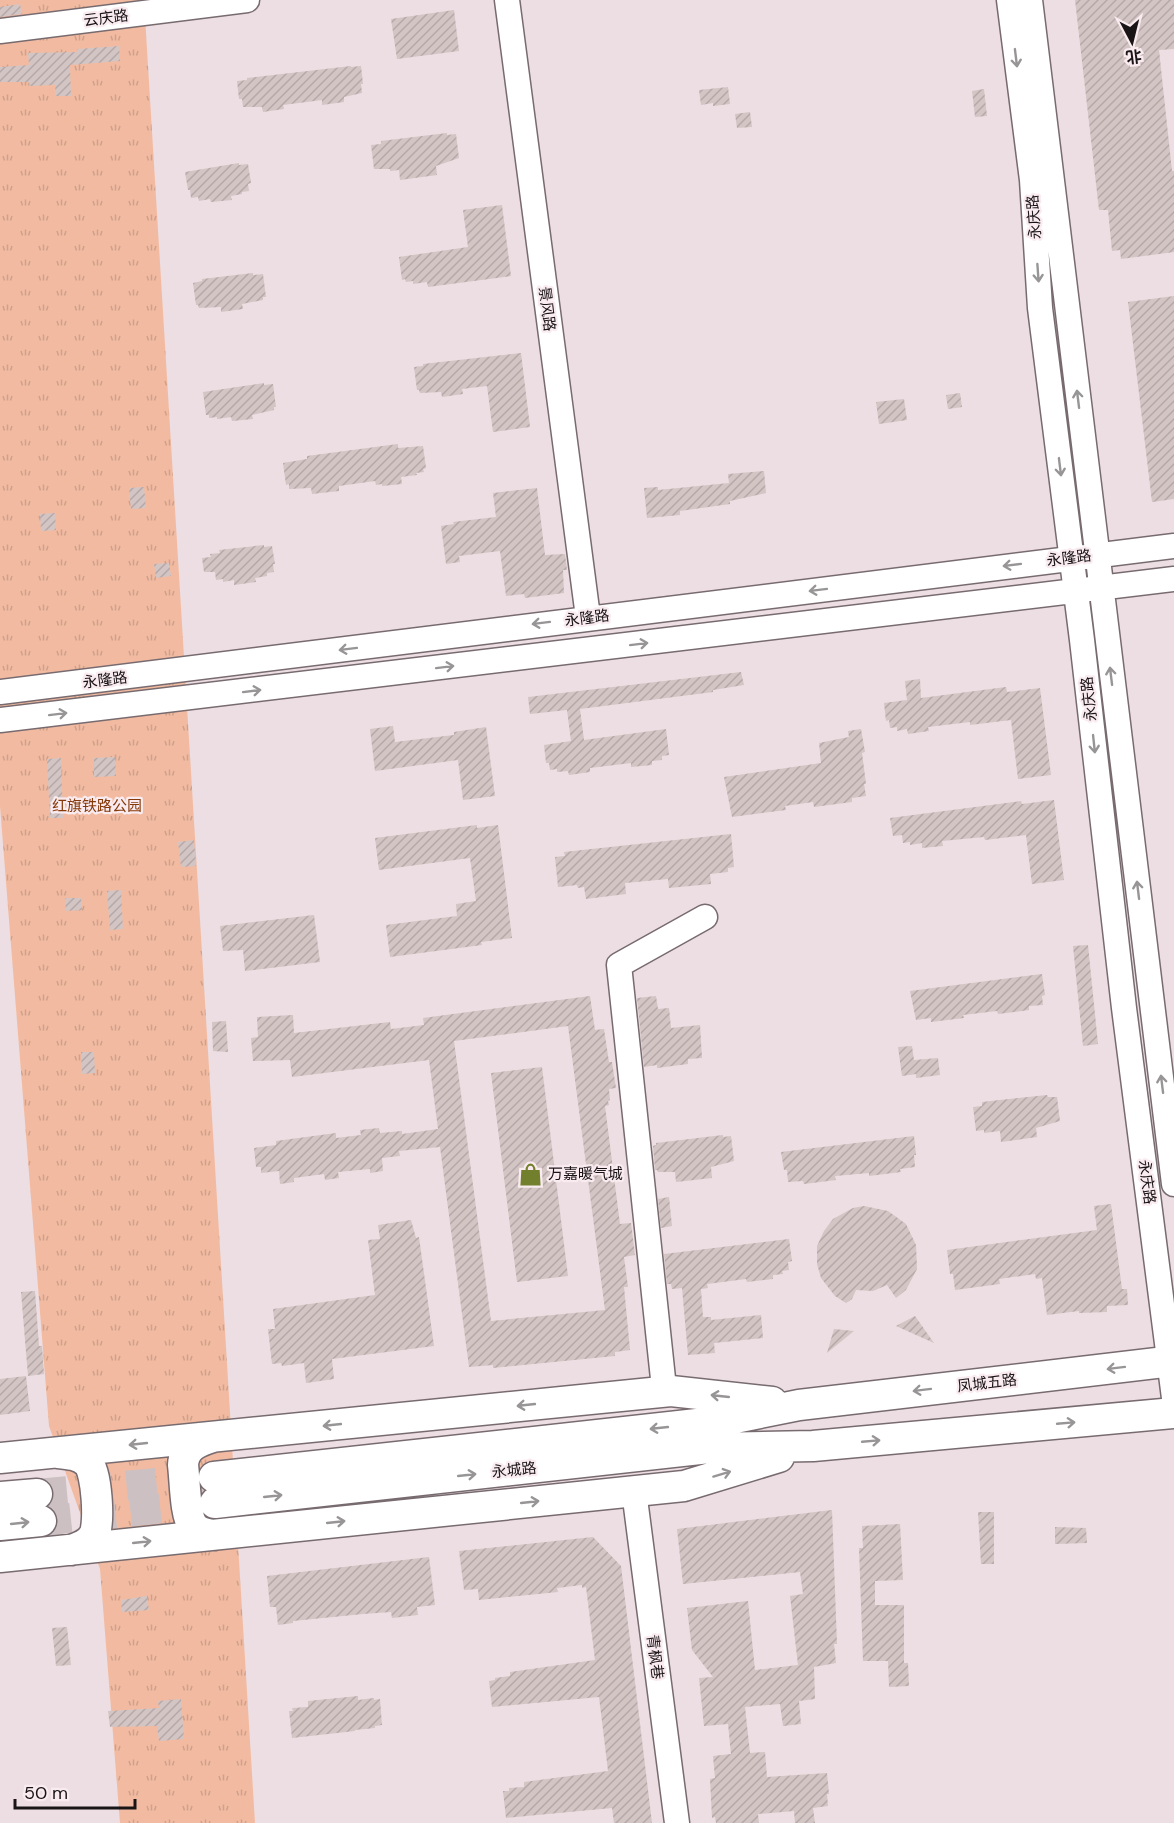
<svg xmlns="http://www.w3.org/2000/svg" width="1174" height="1823" font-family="'DM Sans','Noto Sans SC',sans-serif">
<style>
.park{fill:url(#park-tufts)}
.building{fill:url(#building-hatch);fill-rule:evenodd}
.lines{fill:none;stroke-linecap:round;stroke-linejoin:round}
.major-tunnel{stroke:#ccc0c3;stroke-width:30;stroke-dasharray:30 15;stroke-linecap:butt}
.minor-casing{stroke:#786b6f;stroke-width:27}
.major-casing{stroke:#786b6f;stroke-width:33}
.minor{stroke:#fff;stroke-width:24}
.major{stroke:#fff;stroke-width:30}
.oneway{stroke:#989596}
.labels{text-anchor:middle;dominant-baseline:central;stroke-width:4.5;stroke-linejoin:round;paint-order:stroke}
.street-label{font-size:15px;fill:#191416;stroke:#f9ebef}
.park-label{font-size:15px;fill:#853908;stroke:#f9ebef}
.poi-label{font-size:15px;fill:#191416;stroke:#f9ebef;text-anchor:start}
</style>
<defs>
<pattern id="park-tufts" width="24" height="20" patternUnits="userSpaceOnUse" patternTransform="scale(1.5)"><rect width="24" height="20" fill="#f2bba1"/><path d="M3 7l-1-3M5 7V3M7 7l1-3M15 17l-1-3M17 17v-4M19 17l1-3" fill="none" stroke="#cfa08a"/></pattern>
<pattern id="building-hatch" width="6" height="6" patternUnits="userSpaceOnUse" patternTransform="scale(1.5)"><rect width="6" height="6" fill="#d3c5c4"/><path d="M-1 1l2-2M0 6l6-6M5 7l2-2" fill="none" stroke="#b5a8a8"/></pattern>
</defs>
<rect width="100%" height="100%" fill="#ecdee2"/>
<path class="park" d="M0 0H144L255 1823H120L100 1569 49 1426 0 806Z"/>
<path class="building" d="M1075 0H1174V49L1159 50 1172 171H1174V252L1121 259 1120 250 1112 251 1108 210H1099Z
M20 4 22 14 0 17V7Z
M454 10 459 51 397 59 391 19Z
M119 46 120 61 70 65 71 96H56L55 85 30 86 29 82H0V67L29 65 28 53 78 52 77 49Z
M351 66V67L361 66 363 84H361L362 93 344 97V102L322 105V100L283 105 284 109 263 112 262 107H243L242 99H239L237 81 247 80V78Z
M728 87 730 104 713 106V103L701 105 699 90Z
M984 89 987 116 975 117 972 91Z
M750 112 752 127 737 128 735 114Z
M447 133V135L456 134 459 158 436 166 437 175 400 180 399 170 390 171V169H374L371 145 381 144V141Z
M239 163V165L248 164 251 183 248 184 249 191 242 192V194L231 196 232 200 211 202 210 199 199 201 198 197 191 198 190 190H188L185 172Z
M502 205 511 276 428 287 427 282 413 284V281L406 282 405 279 402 280 399 257 468 247 463 210Z
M253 273V275L263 274 266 297H263V300L242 304 243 309 221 312V307L199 308 198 305H196L193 283 202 281V279Z
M1174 296V499L1152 502 1128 302Z
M521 353 530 427 493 432 487 386 462 389 463 394 442 397 441 392 420 393 419 390H417L414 367 423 366V364Z
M264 383V385L273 384 276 407H274V410L252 415 253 419 232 421 231 417 217 419V417L209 418V415H206L203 392Z
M960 393 962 407 948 409 946 395Z
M904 399 907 420 879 424 876 402Z
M398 444V448L423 446 426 468 423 469 424 472 416 473 417 475 401 477 402 484 382 486V484L376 485 375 481 339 486V491L312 494 311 488 289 489V484L286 485 283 463 307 459V456Z
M764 471 766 493 730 501V504L680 511V515L647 518 644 488 658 487V490L729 483 728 474Z
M144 487 146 508 131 509 129 488Z
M537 488 545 555 565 554 567 570H563L564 593 525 598 524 594 506 596 500 551 459 556 460 562 446 564 441 526 454 524 453 522 496 517 493 493Z
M55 513 56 530 41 531 40 514Z
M264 545V547L272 546 275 564H273L274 572 267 573V576L255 578 256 582 234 585V580L223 582V579L216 580 215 572H204L202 558 211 557 210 554 220 553 219 550Z
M169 563 171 576 156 578 154 564Z
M741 672 744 685 713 690V692L580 709 584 740 666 729 669 755 662 756V760L652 761V765L631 767V763L590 768V772L569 775 568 771 557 772V769L550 770 549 763H546L544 745 571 741 567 710 530 714 528 697Z
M920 679 921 698 1006 687 1007 692 1040 688 1051 775 1018 779 1011 720 970 725V722L928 727 929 731 908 734 907 729 897 731V727L890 728 889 720 886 721 884 703 907 700 905 681Z
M393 726 395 742 454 735V732L486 727 495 796 463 800 458 760 375 771 370 729Z
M861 729 865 752 862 753 866 784H864L866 796 852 798V802L814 807 813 802 785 806 786 810 732 817 724 777 821 763 819 743 849 737 848 731Z
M115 757 116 776 94 777V758Z
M61 758 63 818H50L47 759Z
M1054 800 1064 880 1032 884 1026 835 985 840 984 837 942 841 943 846 922 848V843L910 845V842L903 843 902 835 893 836 890 818 1021 801 1022 804Z
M477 825V828L498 825 512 938 481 942 482 945 390 957 386 925 457 916 456 904 476 901 470 858 379 870 375 838Z
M731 834 734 867 728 868V872L710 874 711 884 669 888 668 879 625 883 626 894 586 899 584 887 578 888 577 885 558 887 555 857 565 856 564 852Z
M194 840 196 866 181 867 178 842Z
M121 890 123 929 110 930 107 891Z
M65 898H81L82 910 66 911Z
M314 915 320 962 245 971 243 950 223 951 220 926Z
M1088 945 1098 1044 1083 1046 1073 946Z
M1042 974 1045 995 1042 996 1043 1005 1029 1006V1010L998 1014 997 1011 963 1015 964 1018 931 1022V1018L916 1020 910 991Z
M590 996 595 1030 604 1029 609 1062H612L616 1088 609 1089 610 1100 608 1101 609 1105 605 1106 620 1224 631 1223 635 1255 624 1257 628 1287H624L630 1350 615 1352V1356L493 1368V1365L469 1367 440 1147 399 1151 400 1156 382 1158 383 1171 370 1173V1169L338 1172 339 1178 325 1180 324 1174 294 1178V1182L280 1184 279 1171 261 1173V1167H256L254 1148 276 1145V1141L336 1133V1138L361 1135 360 1130 379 1128 380 1133 402 1131V1134L438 1129 429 1060 292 1077 290 1060 253 1061 251 1038 258 1037 257 1017 293 1015 294 1033 390 1022 391 1029 424 1025 423 1018ZM568 1026 605 1310 491 1321 454 1041Z
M656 996 658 1009 669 1008 671 1028 700 1025 702 1058 688 1059V1064L657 1068V1065L644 1067 637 998Z
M226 1021 228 1052 213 1051 212 1022Z
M912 1046 914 1060 938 1058 940 1075 916 1078V1074L902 1076 898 1047Z
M81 1052H94L95 1073 82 1074Z
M542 1067 568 1276 517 1282 491 1073Z
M1047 1095 1048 1097H1057L1060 1121 1036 1128 1037 1137 1001 1142 1000 1131 984 1133V1130L976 1131 973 1107 982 1106V1102Z
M723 1135V1137L731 1136 734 1161 711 1167 712 1178 676 1182 675 1172H658L657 1170H655L653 1146 656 1145V1143Z
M914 1136 916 1155H914L915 1167 900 1169 901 1172 869 1176V1173L835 1176 836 1180 804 1184 803 1181 788 1182 787 1170H784L781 1152Z
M669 1197 672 1226 661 1228 658 1199Z
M1111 1204 1122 1289H1127L1128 1305 1107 1306V1312L1079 1313V1311L1047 1315 1042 1278 1036 1279 1035 1274 999 1279 1000 1284 955 1290 953 1274H950L947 1250 1097 1230 1094 1206Z
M864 1206 888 1211 906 1224 916 1245 917 1269 906 1290 896 1298 887 1285 873 1291 856 1290 852 1299 846 1303 835 1296 821 1278 817 1264V1246L824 1231 833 1219 853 1208Z
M411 1220 416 1238 419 1237 434 1346 332 1359 334 1379 306 1383 304 1363 282 1366 281 1363 272 1364 268 1329H275L273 1309 375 1295 368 1240 380 1239 378 1225Z
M789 1239 792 1261 788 1262 789 1270 782 1271 783 1274 773 1275V1279L747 1282 746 1279 707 1284 708 1288 701 1289 703 1317H711V1320L761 1315 763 1338 714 1343 715 1353 688 1355 682 1288 672 1289 671 1284H667L664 1254Z
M35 1291 39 1346H42L44 1374 28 1376 21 1292Z
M915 1316 934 1343 896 1326Z
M834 1329 854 1331 827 1353Z
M26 1376 30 1411 0 1415V1379Z
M832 1510 837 1644H834L836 1663 814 1667 815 1699 799 1701 801 1724 783 1726 780 1704 745 1707 750 1753 765 1752 767 1777 827 1773 829 1794H827L828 1806 813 1808 815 1823H795L794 1811 758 1814 759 1823H716L715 1817 712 1818 710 1779 715 1778 713 1756 731 1754 728 1724 704 1726 699 1678 713 1677 692 1650 687 1608 748 1601 755 1670 798 1665 790 1596 803 1594 800 1572 683 1584 677 1529Z
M978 1512H994V1564H981Z
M900 1524 903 1580 875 1581V1605H904V1663H908L909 1686 889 1687 888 1661H863L859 1548H863L862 1526Z
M1055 1527 1086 1528 1087 1543 1055 1544Z
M593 1537 621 1566 652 1823H614L612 1808 506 1818 503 1791H509V1788L524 1787V1782L608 1771 599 1697 492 1707 489 1681 495 1680V1678L510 1676V1672L595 1660 586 1587 582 1588V1585L557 1588 558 1592 479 1600 478 1589 464 1590 459 1551Z
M429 1557 435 1605 417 1607 418 1615 392 1618 391 1612 363 1614 293 1621V1623L278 1625 276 1607H270L267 1576Z
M147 1596 149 1610 122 1612 121 1600Z
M67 1627 71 1665 56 1666 52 1628Z
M358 1696V1700L374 1698V1700L380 1699 382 1725 375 1726V1728L355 1730V1731L292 1738 289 1711H293L292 1708 308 1707V1701Z
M181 1699 184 1739 159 1741 157 1726 110 1727 108 1711 159 1708 158 1701Z"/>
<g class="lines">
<path class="major-tunnel" d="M37 1494 208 1478
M41 1521 211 1503"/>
<defs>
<path id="minor" d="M507 0 588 617
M1009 0 1032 180 1040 308 1082 640 1124 1008 1174 1398
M1030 0 1174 1184
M0 31 247 0
M0 692 1174 546
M0 720 1174 579
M664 1388 619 965 705 917
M634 1491 677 1823"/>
<path id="major" d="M213 1437C197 1442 184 1447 183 1465 185 1480 185 1516 193 1526 198 1533 206 1534 214 1535
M58 1453C69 1454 80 1455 88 1463 97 1472 100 1525 94 1535 89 1544 80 1547 71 1550
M0 1458 671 1391 772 1402
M214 1477 715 1422 799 1405 1174 1361
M0 1497 37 1494
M215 1503 709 1448 813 1446 1174 1413
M0 1525 41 1521
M0 1557 684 1486 779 1457"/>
</defs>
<use href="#minor" class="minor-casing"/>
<use href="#major" class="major-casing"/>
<use href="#minor" class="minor"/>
<use href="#major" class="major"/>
</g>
<defs><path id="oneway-shaft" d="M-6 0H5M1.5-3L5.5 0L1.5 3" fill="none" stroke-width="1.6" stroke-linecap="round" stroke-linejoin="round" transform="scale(1.5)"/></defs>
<g class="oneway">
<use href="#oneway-shaft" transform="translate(1016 58) rotate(83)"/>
<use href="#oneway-shaft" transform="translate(1038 273) rotate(86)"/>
<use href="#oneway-shaft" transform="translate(1078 399) rotate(-97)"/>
<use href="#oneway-shaft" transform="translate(1060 467) rotate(83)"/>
<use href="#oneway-shaft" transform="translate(1012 565) rotate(173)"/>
<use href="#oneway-shaft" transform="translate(818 590) rotate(173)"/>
<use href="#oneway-shaft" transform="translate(541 623) rotate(173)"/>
<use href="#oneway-shaft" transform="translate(639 644) rotate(-7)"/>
<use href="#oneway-shaft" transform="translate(348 649) rotate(173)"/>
<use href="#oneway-shaft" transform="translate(445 667) rotate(-7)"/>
<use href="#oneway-shaft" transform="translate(1111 676) rotate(-97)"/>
<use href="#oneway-shaft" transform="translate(252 691) rotate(-7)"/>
<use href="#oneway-shaft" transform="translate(58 714) rotate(-7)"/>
<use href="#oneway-shaft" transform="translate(1094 744) rotate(84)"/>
<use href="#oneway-shaft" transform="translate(1138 890) rotate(-97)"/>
<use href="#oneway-shaft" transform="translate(1162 1084) rotate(-97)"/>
<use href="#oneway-shaft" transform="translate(1116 1368) rotate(173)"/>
<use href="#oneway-shaft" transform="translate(922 1390) rotate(173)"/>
<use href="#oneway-shaft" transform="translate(720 1396) rotate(-174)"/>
<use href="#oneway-shaft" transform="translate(526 1405) rotate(174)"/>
<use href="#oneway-shaft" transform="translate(1066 1423) rotate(-5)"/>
<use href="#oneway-shaft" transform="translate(332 1425) rotate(174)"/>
<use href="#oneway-shaft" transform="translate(659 1428) rotate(174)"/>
<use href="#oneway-shaft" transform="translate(871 1441) rotate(-5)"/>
<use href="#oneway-shaft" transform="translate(138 1444) rotate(174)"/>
<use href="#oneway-shaft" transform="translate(722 1474) rotate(-17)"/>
<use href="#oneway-shaft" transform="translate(467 1475) rotate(-6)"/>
<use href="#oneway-shaft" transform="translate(273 1496) rotate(-6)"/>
<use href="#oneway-shaft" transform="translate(530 1502) rotate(-6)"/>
<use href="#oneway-shaft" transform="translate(336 1522) rotate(-6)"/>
<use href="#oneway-shaft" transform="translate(20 1523) rotate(-6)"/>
<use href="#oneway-shaft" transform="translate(142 1542) rotate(-6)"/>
</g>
<defs>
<symbol id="shop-bare" viewBox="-9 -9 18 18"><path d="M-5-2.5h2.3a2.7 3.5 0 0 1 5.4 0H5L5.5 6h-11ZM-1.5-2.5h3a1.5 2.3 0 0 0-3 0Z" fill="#72802d" stroke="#f9ebef" stroke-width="2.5" paint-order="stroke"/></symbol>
</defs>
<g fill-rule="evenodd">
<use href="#shop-bare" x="514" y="1158" width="33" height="33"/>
</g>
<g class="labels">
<g class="street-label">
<text transform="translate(106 18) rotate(-7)">云庆路</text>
<text transform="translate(1034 217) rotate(-94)">永庆路</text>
<text transform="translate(547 309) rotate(83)">景风路</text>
<text transform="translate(1069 558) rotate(-7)">永隆路</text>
<text transform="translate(587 618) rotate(-7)">永隆路</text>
<text transform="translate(105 680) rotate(-7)">永隆路</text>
<text transform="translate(1089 699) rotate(-96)">永庆路</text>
<text transform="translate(1147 1182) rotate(82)">永庆路</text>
<text transform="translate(987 1383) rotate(-7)">凤城五路</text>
<text transform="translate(514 1470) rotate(-6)">永城路</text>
<text transform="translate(655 1657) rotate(83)">青枫巷</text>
</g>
<g class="park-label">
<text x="97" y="806">红旗铁路公园</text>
</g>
<g class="poi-label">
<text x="548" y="1174">万嘉暖气城</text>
</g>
</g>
<g transform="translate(1132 42) rotate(173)" stroke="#f9ebef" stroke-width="4.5" paint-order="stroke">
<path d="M0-4.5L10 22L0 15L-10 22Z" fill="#191416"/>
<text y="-9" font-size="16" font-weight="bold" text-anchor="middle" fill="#191416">北</text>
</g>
<path d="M15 1799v9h120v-9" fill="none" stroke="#191416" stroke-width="3"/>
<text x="24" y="1799" font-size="18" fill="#191416" stroke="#f9ebef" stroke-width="4.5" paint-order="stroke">50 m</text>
</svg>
